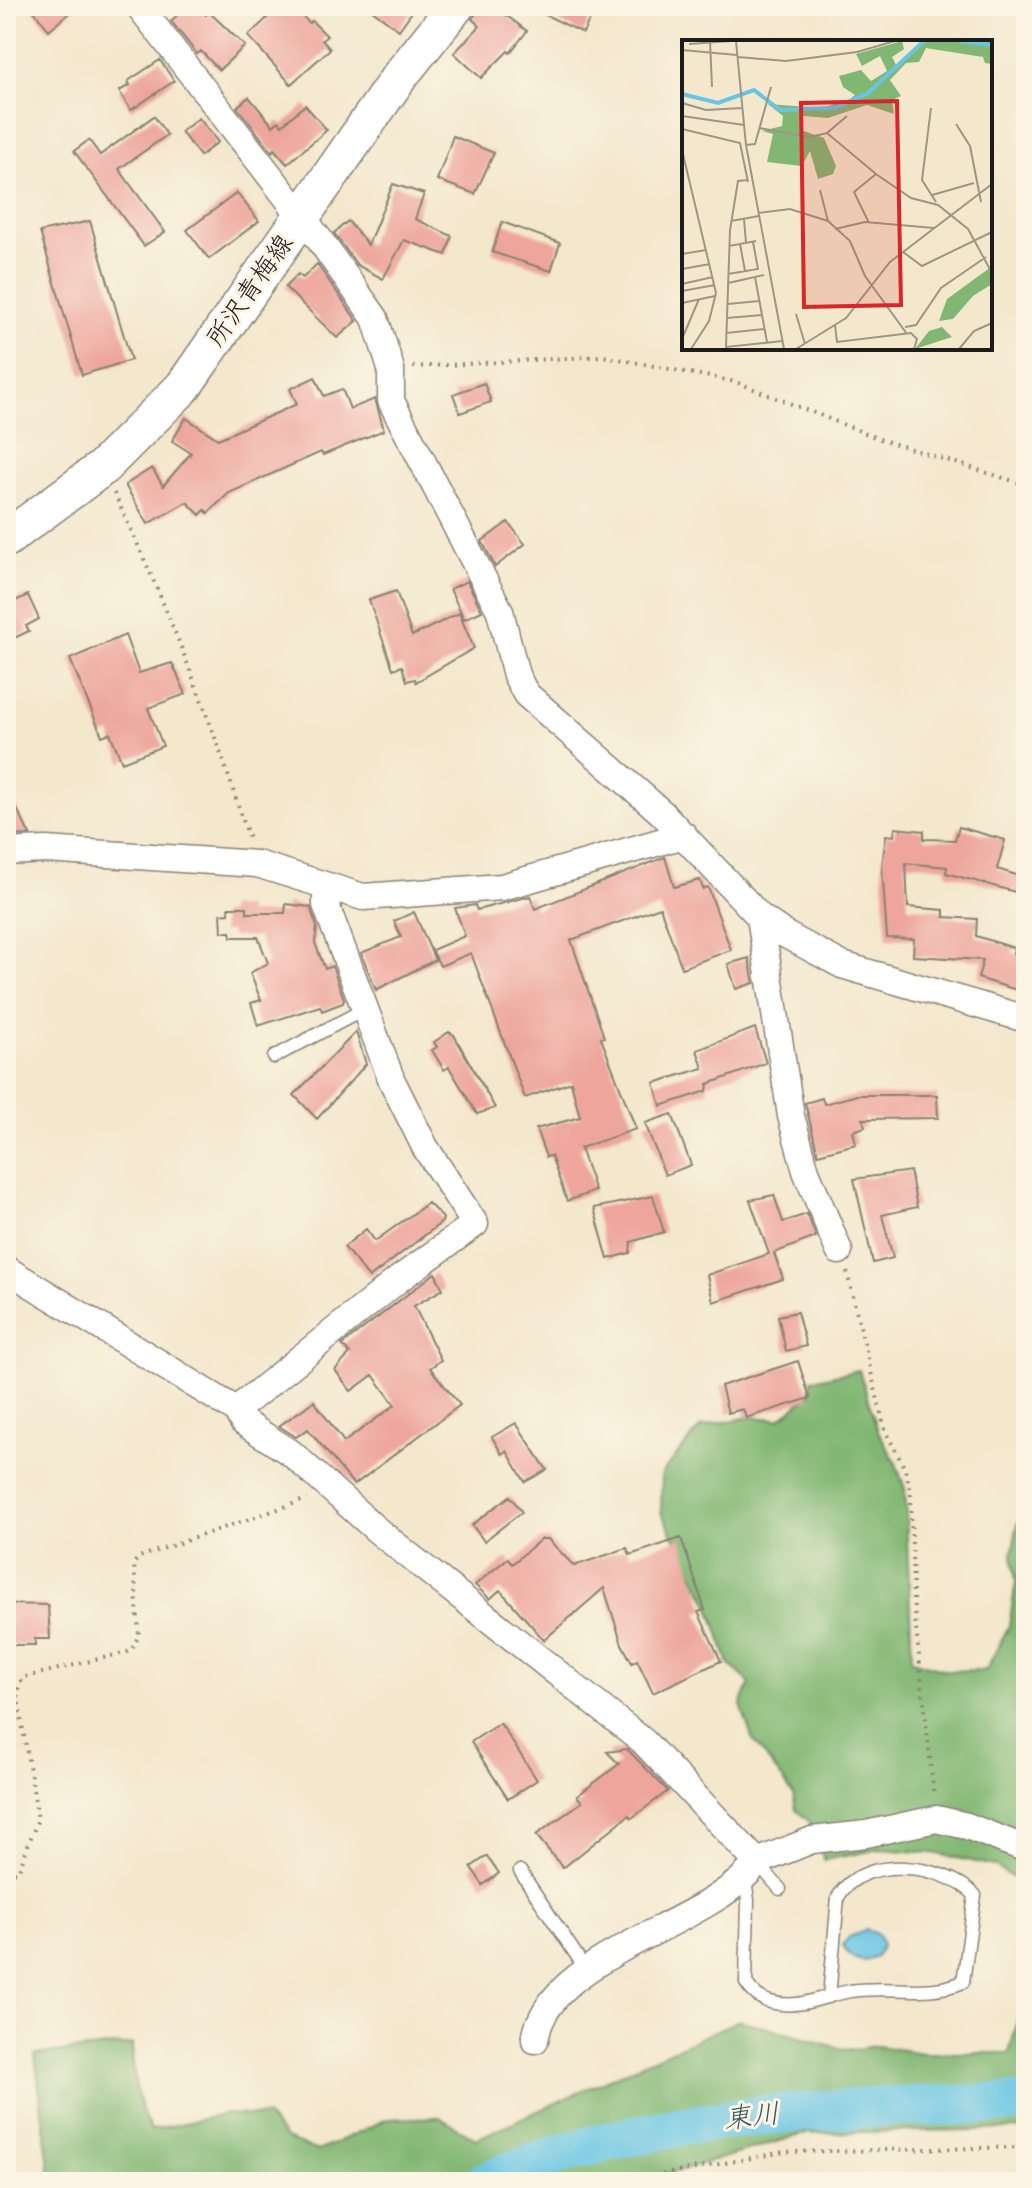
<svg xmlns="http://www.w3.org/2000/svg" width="1032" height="2188" font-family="Dekko,'Klee One',sans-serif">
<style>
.forest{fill:#82b773;stroke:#4f6a48;stroke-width:2}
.water{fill:#66c5e4;stroke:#417080;stroke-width:2}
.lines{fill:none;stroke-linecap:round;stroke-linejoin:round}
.river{stroke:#66c5e4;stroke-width:40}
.building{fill:#eda59c}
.service-casing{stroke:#888274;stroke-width:15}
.minor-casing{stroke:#888274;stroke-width:29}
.secondary-casing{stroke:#888274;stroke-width:39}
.path{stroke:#888274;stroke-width:4;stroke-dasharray:2 6;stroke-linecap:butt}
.service{stroke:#fff;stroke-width:12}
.minor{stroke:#fff;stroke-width:26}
.secondary{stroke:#fff;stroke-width:36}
.labels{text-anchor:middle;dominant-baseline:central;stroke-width:6;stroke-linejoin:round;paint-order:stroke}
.street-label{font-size:26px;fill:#1c1c1c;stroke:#fcf5e5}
.water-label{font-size:28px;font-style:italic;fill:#365762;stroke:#fcf5e5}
.inset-river{fill:none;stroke:#66c5e4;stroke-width:4}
.inset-road{fill:none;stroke:#9d9686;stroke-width:2}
.view{fill:#d62828;fill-opacity:0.15;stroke:#d62828;stroke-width:4}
.inset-edge{fill:none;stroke:#1c1c1c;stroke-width:4}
</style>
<rect width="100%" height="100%" fill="#fcf5e5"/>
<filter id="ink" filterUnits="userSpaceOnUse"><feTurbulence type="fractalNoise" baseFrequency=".0125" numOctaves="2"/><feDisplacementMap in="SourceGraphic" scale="16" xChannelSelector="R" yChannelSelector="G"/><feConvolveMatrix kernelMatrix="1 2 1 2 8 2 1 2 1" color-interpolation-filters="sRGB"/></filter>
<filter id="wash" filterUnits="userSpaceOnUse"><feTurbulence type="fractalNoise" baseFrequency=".006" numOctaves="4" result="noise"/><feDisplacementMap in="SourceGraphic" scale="32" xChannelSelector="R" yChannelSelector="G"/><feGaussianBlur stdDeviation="1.8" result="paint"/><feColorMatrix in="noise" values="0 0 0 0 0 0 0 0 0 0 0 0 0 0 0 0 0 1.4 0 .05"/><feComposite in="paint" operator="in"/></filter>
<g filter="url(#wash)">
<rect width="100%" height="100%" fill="#f3e7cc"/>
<path class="forest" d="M859 1370 878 1431 895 1461 905 1489 912 1660 948 1671 986 1670 1009 1626 1016 1582 1012 1555 1018 1522 1026 1516V1887L995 1866 933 1853 880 1849 824 1860 811 1823 796 1810 793 1794 752 1738 741 1705 750 1683 729 1664 709 1604 661 1512 662 1473 701 1427 750 1417 779 1419 810 1395 812 1380Z
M1026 1992V2129L807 2133 640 2182H51L35 2055 132 2044C133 2073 136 2104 151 2130L227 2114 266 2116 286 2139 318 2151 387 2119 440 2117 476 2139 739 2020 847 2050 877 2046 922 2053H1009Z"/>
<path class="water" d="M867 1930 878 1934 882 1945 876 1957C862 1965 849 1959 843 1945L849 1937Z"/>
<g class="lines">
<path class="river" d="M485 2182C654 2109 845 2108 1026 2103"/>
</g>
<g id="blocks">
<path class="building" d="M30 6H78L49 30Z
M187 6H198L206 15 209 12 245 46 219 70 201 51 197 54 171 21Z
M280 6H293L309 23 312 21 327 36 322 40 330 49 291 84 248 36Z
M367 6H416L399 30Z
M482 6H494L527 31 510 53 508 51 481 78 454 53 480 26 472 19Z
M527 6H596L583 33Z
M160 60 174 81 131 110 119 91 130 85 128 81Z
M249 97 273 126 279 121 282 125 305 105 327 130 287 164 274 149 272 152 237 107Z
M154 116 167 135 119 169 165 232 144 246 74 151 89 140 100 155Z
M199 118 218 142 200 156 181 132Z
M453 136 494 153 475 194 437 180Z
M393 184 424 194 415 219 452 236 446 255 404 240 383 279 357 265 334 233 348 221 368 245Z
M237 193 259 221 209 259 187 230Z
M90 221 131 360 82 375 40 232Z
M502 222 560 243 551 271 492 252Z
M317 264 357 321 337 338 285 287 298 274 303 278Z
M315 377 324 396 342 389 350 409 375 399 384 430 323 455 321 452 229 493 208 513 205 510 200 515 187 502 148 524 125 485 152 468 163 486 191 453 172 441 186 418 218 439 297 404 290 389Z
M484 383 491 402 460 413 453 394Z
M508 522 525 544 495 567 482 541Z
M467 581 482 611 464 619 450 589Z
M6 590 13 602 28 595 39 619 26 626 29 631 6 642Z
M396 591 412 636 459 613 474 648 416 682 415 679 407 681 402 666 393 669 369 600Z
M125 635 139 673 172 663 186 694 148 708 163 746 122 762 110 733 102 736 70 659Z
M6 787 30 835 6 836Z
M959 827 1005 840 997 869 1026 878V895L946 873 947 867 906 863 908 907 944 910V917L977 919 976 936 1014 948 1013 953 1026 956V993L978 978 983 960 913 956 914 939 887 938 882 866 886 835 894 836 895 828 924 831V839L955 840Z
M665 857 674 887 700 880 703 889 708 887 731 950 682 968 660 907 571 940 604 1037 601 1038 636 1129 580 1148 595 1191 567 1201 551 1156 546 1157 536 1129 580 1117 571 1082 525 1098 471 953 440 966 432 950 465 936 455 908 475 905 477 910 530 896 535 909Z
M286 904 310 907 317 927 315 943 325 969 332 966 344 999 343 1003 322 1011 320 1006 258 1026 251 1003 261 1000 250 973 268 963 258 937H231V932H222L221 914 229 913V907H247V913H285Z
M414 912 435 960 376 990 361 953 401 937 394 921Z
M749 958 754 983 736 989 728 964Z
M755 1028 766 1063 708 1084 707 1091 661 1106 654 1083 703 1068 697 1050Z
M356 1032 366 1064 317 1119 294 1095Z
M449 1032 454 1035 495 1108 477 1114 449 1067 444 1070 432 1050 437 1047 434 1042Z
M857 1095H937L938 1118 863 1119 865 1127 853 1131 856 1144 818 1154 805 1103 822 1098 824 1104Z
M672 1114 691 1165 665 1175 645 1123Z
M910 1171 917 1207 882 1215 893 1258 873 1263 854 1179Z
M774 1195 783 1222 807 1214 816 1237 774 1253 783 1279 713 1302 707 1275 769 1254 750 1200Z
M653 1196 664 1232 631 1242 630 1253 608 1259 594 1208Z
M428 1203 443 1218 442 1222 369 1278 344 1247 366 1229 375 1241Z
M435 1273 443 1289 414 1306 441 1360 430 1368 460 1405 354 1485 308 1429 296 1437 279 1426 314 1401 344 1442 395 1405 373 1375 351 1391 335 1370 350 1354 342 1345Z
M797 1312 806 1346 786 1351 778 1316Z
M798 1361 810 1398 746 1418 743 1409 728 1413 721 1386Z
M516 1423 547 1470 525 1482 507 1451 502 1454 492 1437Z
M510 1496 522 1512 484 1541 472 1525Z
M681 1538 705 1610 698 1612 721 1661 653 1693 637 1660 632 1663 622 1644 604 1588 544 1640 500 1590 490 1599 475 1585 508 1558 512 1564 541 1539H548L574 1566 627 1548 630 1555Z
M6 1604 48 1605 50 1639H35V1645H6Z
M500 1723 537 1780 508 1799 471 1742Z
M627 1749 668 1791 632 1818 629 1815 563 1868 536 1835 582 1802 577 1796 619 1764 607 1752Z
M487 1856 499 1873 483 1885 471 1867Z"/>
</g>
</g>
<g filter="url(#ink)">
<use href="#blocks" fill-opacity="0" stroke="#888274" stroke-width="2"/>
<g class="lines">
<defs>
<path id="service" d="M274 1057 365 1009
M757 1862 780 1889
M520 1871 587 1971
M745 1880 748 1900 746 1983C752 1992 759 1999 770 2002 799 2010 823 1996 850 1991 887 1985 928 1997 963 1982L975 1895C944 1864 863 1853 838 1897L829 1997"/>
<path id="minor" d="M139 6 319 239 375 318 391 369V401L500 611 516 675 526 694 662 813 760 917 786 935 842 965 1026 1019
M6 852 46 850 257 864 363 897 502 887 684 835
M760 917 791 1116 806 1171 839 1251
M6 1269 236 1410 243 1422 291 1453 378 1531 643 1741 757 1862 812 1840 866 1834 936 1819 967 1826 1026 1849
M236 1410 399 1279 475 1224 425 1147 392 1081 326 905V888
M535 2040C548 1952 711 1927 757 1862"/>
<path id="secondary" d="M6 539 102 468 183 387 399 77 456 6"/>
</defs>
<use href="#service" class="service-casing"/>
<use href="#minor" class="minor-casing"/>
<use href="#secondary" class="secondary-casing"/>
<path class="path" d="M413 367 603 356 736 382 880 439 1026 485
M114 493C167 605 212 721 249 839
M847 1272 885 1430 905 1469 911 1494 913 1600 934 1796
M6 1873 18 1872 38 1819 17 1693 22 1678 131 1651 139 1635 134 1563 139 1557 307 1499
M623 2182 784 2152 1026 2147"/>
<use href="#service" class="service"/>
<use href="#minor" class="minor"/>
<use href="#secondary" class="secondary"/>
</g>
</g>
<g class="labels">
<g class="street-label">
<text transform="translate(252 292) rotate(-55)">所沢青梅線</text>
</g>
<g class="water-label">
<text transform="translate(752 2120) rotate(-6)">東川</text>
</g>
</g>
<g transform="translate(682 40)">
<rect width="310" height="310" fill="#f3e7cc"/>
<path d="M220 1 222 9 210 17 214 25 244 1H310V24L303 23 301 17 244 8 237 22 224 23 208 40 219 56 210 60 212 74 185 65 146 78 121 76 119 90 142 98 154 126 151 134 136 139 128 111 120 126 85 122 91 94 80 91 100 86 101 76 86 64 140 68 168 59 173 55 161 47 157 36 179 30 189 41 205 31 198 16 180 26 174 14ZM310 218V244L291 256 271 279 257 281 265 259 309 227ZM260 287 270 297 233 309 247 291Z" fill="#82b773"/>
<path class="inset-river" d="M278 1 310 5M0 54 36 63 72 50 98 70 153 68 186 53 242 1"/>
<path class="inset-road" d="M28 1 30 47M54 1 64 105 102 309M7 4 49 1M0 10 55 15M56 17 104 21 175 12 213 1M0 63 24 70 60 68M249 68 240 140 254 162M0 76 62 85M274 84 288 106 299 162M77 88 128 97 145 93 194 134 229 158 256 165 286 189 310 233M0 89 58 103 66 142M145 93 165 76M64 105 73 104 89 47M0 110 34 253 27 281 9 309M66 140 56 141 48 190 44 307 100 301M138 150 146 181M250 155 292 143M76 173 108 169 146 181 168 201 183 236 225 294M62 179 64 203M49 181 77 176M187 183 172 152 194 134M153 189 183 182 252 188M58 204 63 231M47 206 74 201M221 212 240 226 310 192M0 214 24 210M0 229 28 224M46 234 76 229 71 202M73 237 85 302M46 243 82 235M0 244 31 237M0 251 33 245M0 263 33 256M46 264 77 261M114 274 123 304M45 278 80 275M153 285 155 302 229 293 235 299 232 309M223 287 234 285 259 248 304 217M44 293 82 289M0 299 17 259M114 309 164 278 208 222 310 144M277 309 292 291 310 283"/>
<path class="view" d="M215 61 219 265 122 267 119 63Z"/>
<rect width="310" height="310" class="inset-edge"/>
</g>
<rect width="1032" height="2188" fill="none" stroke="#fcf5e5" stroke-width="32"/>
</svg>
